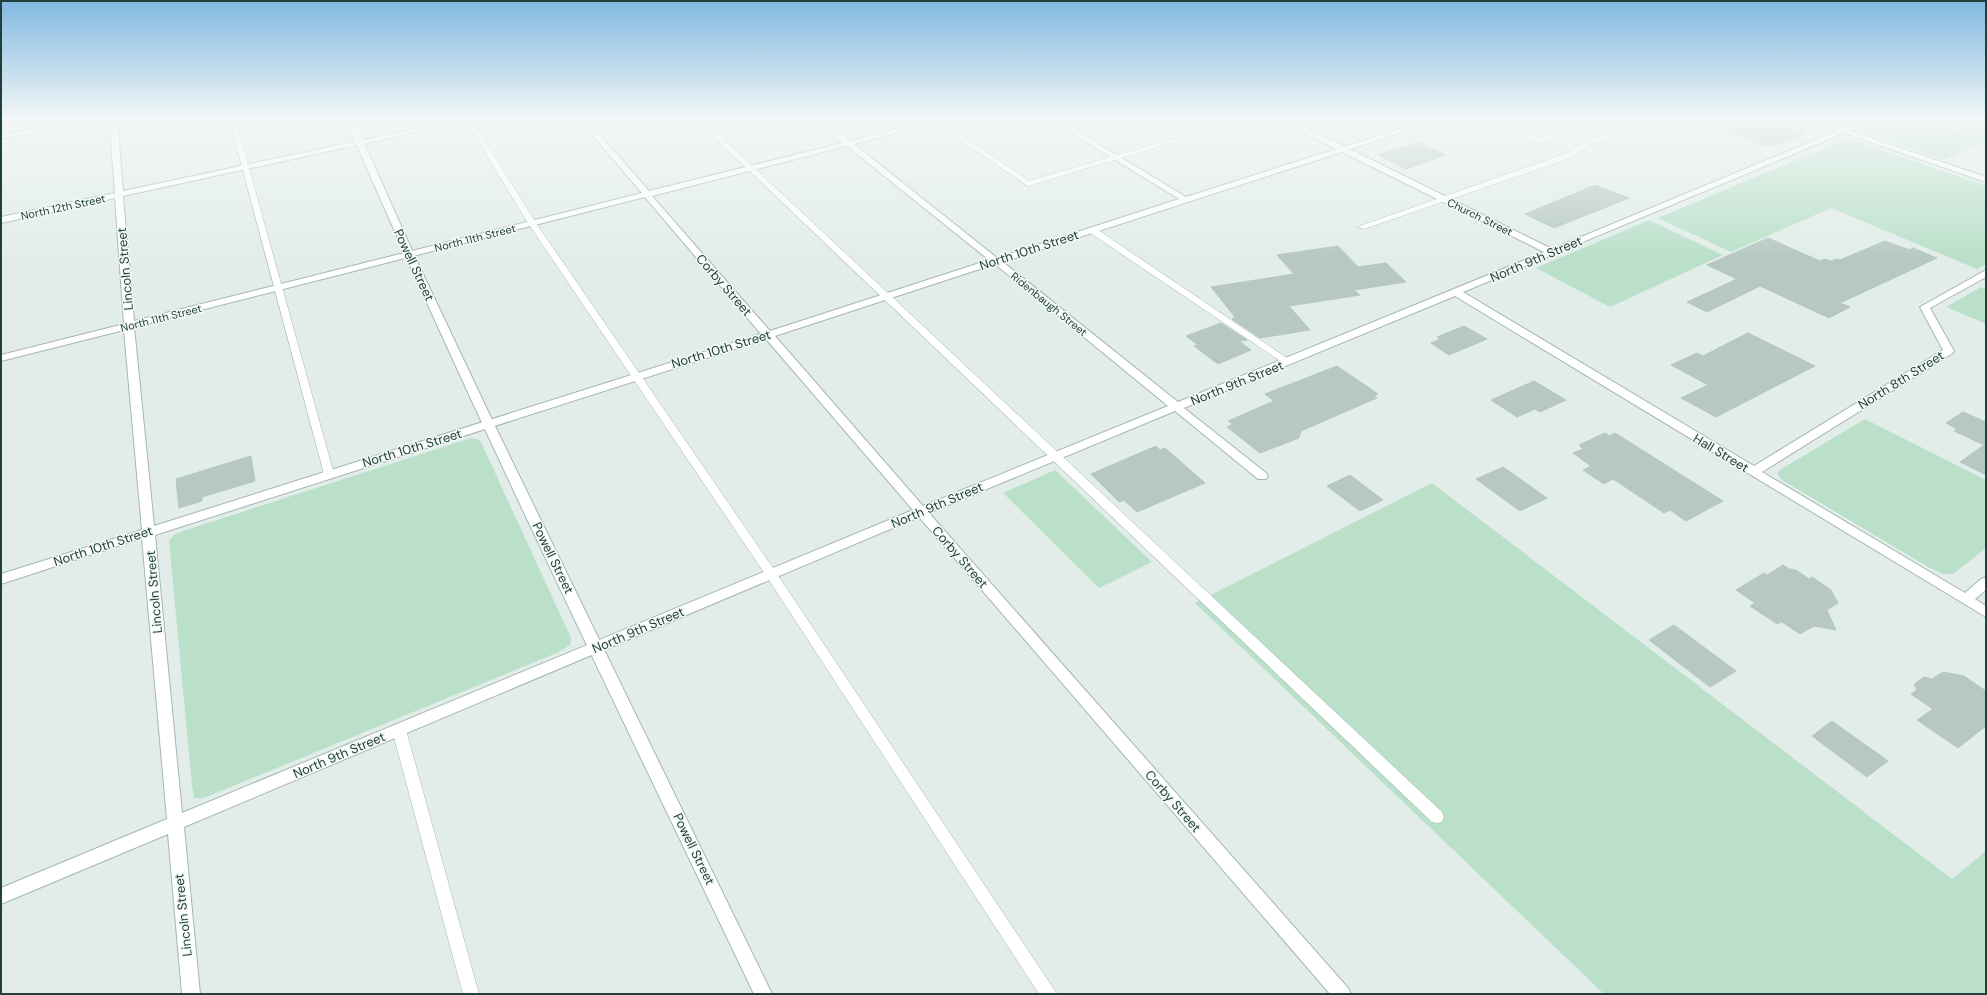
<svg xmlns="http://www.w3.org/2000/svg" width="1987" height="995" font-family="'DM Sans',sans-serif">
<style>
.green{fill:#bae0c9}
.building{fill:#b7c8c3;stroke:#b4c7c2}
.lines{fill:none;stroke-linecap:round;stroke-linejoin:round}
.service-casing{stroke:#a4b6b2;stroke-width:1}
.minor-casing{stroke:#a4b6b2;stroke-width:2}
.tertiary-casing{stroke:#a4b6b2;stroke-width:2}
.service{fill:#fff;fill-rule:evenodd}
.minor{fill:#fff;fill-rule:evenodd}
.tertiary{fill:#fff;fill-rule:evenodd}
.labels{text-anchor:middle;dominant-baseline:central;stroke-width:3;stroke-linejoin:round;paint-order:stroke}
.far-street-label{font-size:11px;fill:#21403b;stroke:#f3f9f7}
.street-label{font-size:13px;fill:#21403b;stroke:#f3f9f7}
</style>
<rect width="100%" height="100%" fill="#e2edea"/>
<path class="green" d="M1890 118H1919L1958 131 1986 118V141L1943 160 1863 132V129Z
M1850 139 1986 186V264L1977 269 1831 208 1731 252 1658 218 1844 140Z
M1649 220 1723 255 1610 307 1536 268Z
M1981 287 1986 289V324L1946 307Z
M1865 419 1986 480V548L1953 574H1943L1930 568 1782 480 1777 474 1780 470Z
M471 438 477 439 481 442 571 638 570 645 559 652 204 798H194L192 786 169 541 174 535 186 530Z
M1055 470 1152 562 1099 588 1003 493Z
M1432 483 1952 879 1986 851V994H1604L1195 603Z"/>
<path class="building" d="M1698 118H1803L1805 120 1788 127 1806 133 1775 146 1770 144 1766 146 1698 120Z
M1418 142 1446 155 1406 169 1378 155Z
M1595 185 1629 198 1554 228 1525 214Z
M1768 238 1820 261 1825 259 1831 261 1837 259 1840 260 1885 241 1910 250 1913 248 1937 258 1840 303 1850 307 1829 318 1760 286 1707 312 1687 302 1737 279 1707 265Z
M1338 246 1358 267 1386 263 1406 282 1354 290 1360 295 1289 306 1310 330 1260 338 1232 319 1235 317 1211 287 1294 274 1277 255Z
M1221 323 1247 340 1239 341 1251 350 1218 364 1194 346 1198 345 1186 336Z
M1464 326 1487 339 1449 355 1431 343 1441 339 1437 337Z
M1748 333 1815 366 1716 417 1681 398 1708 385 1671 365 1697 353 1703 356Z
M1337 366 1378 394 1374 396 1377 398 1301 431 1299 438 1260 453 1227 427 1233 424 1228 421 1274 401 1265 394Z
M1534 381 1566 400 1540 412 1535 409 1517 417 1491 400Z
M1963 412 1986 422V475L1960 462 1984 445 1954 431 1957 429 1946 423Z
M1605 433 1609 436 1615 433 1723 501 1686 521 1670 510 1664 513 1613 479 1604 484 1583 470 1591 466 1573 453 1583 449 1579 445Z
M1156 446 1160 450 1165 448 1205 483 1137 512 1124 500 1119 502 1091 474Z
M251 456 255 481 202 497V501L179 508 176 479Z
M1503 467 1547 498 1520 511 1476 479Z
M1350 475 1383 500 1360 511 1327 486Z
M1783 565 1789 569 1796 570 1809 579 1812 577 1831 590 1838 603 1827 610 1836 630 1814 626 1800 634 1782 622 1777 624 1750 606 1755 603 1736 590 1764 573 1767 575Z
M1674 625 1736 671 1710 687 1649 640Z
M1943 672 1964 676 1986 691V726L1958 748 1917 720 1933 709 1911 694 1917 690 1914 684 1924 677 1932 679Z
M1832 721 1888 761 1867 777 1812 736Z"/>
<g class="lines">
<defs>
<path id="service" d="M229 118H235L334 474 333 476H325L324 474Z
M464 118H471L536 223 775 571 1057 994H1039L767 577 528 223Z
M694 118H701L1442 812 1444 817 1442 822 1437 823 1432 822Z
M928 118H936L1029 181 1190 134 1164 118H1173L1196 132 1241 118H1253L1028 186Z
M1484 118H1494L1539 139 1597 118H1608L1539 143Z
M1650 118H1660L1589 145 1573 157 1364 229 1357 227 1567 153 1585 143Z
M1089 228H1095L1293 362 1288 365 1285 364 1089 232Z
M399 724 404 726 406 730 479 994H463L392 730 394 726Z"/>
<path id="minor" d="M109 118H117L123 191 466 118H481L123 196 134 321 642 193 578 118H585L649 191 842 143 813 118H821L850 141 939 118H952L854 144 997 258 1179 199 1047 118H1056L1186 197 1336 149 1277 118H1287L1552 249 1837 131 1804 118H1815L1843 128 1867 118H1877L1850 131 1986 177V182L1844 133 1463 292 1754 466 1943 350 1920 307 1986 270V277L1930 308 1954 351 1953 353 1762 472 1965 593 1981 579 1986 577V590L1975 599 1986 606V617L1455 296 1184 408 1266 473 1268 476 1266 479H1258L1175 411 929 513 1348 988 1351 994H1330L919 517 184 827 200 994H182L168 834 1 904V888L167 819 142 538 1 584V574L142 530 124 330 1 361V355L124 324 115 198 1 223V217L115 193ZM847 146 989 260 770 331 652 196ZM1342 152 1544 252 1178 402 1003 262ZM645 197 761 334 154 526 134 327ZM995 264 1168 406 923 506 775 336ZM766 339 913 510 182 813 155 535Z"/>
<path id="tertiary" d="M89 118H106L1 139V135Z
M345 118H353L414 255 494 424 772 994H754C615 703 473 414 345 118Z
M1431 118H1443L1345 151 1338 149Z"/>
</defs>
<use href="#service" class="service-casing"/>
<use href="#minor" class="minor-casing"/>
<use href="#tertiary" class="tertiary-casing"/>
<use href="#service" class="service"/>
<use href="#minor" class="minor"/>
<use href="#tertiary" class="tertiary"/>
</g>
<linearGradient id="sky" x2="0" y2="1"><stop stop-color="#81b8e1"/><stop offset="0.46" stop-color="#f2f7f6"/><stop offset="1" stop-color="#f2f7f6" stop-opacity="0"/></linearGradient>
<rect width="1987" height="258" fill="url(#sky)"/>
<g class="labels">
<g class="far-street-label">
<text transform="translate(63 207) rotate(-12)">North 12th Street</text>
<text transform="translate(1480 217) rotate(26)">Church Street</text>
<text transform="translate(475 238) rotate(-14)">North 11th Street</text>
<text transform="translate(1049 304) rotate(39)">Ridenbaugh Street</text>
<text transform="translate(161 318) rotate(-14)">North 11th Street</text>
</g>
<g class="street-label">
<text transform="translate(1029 250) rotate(-18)">North 10th Street</text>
<text transform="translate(1536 259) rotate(-23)">North 9th Street</text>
<text transform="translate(414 265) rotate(65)">Powell Street</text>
<text transform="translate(125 269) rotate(-95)">Lincoln Street</text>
<text transform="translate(724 285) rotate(49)">Corby Street</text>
<text transform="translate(721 349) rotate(-17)">North 10th Street</text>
<text transform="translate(1901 380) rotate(-32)">North 8th Street</text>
<text transform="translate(1237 383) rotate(-22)">North 9th Street</text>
<text transform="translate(412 448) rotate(-17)">North 10th Street</text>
<text transform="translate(1721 453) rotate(31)">Hall Street</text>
<text transform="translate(937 505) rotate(-23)">North 9th Street</text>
<text transform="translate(103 546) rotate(-18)">North 10th Street</text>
<text transform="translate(960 557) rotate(49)">Corby Street</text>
<text transform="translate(553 558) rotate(64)">Powell Street</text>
<text transform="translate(154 592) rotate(-95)">Lincoln Street</text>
<text transform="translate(638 630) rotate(-23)">North 9th Street</text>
<text transform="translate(339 755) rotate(-23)">North 9th Street</text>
<text transform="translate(1173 801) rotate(49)">Corby Street</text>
<text transform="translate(694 849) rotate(64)">Powell Street</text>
<text transform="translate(183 915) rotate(-96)">Lincoln Street</text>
</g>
</g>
<rect width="1987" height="995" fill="none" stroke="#21403b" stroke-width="4"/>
</svg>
